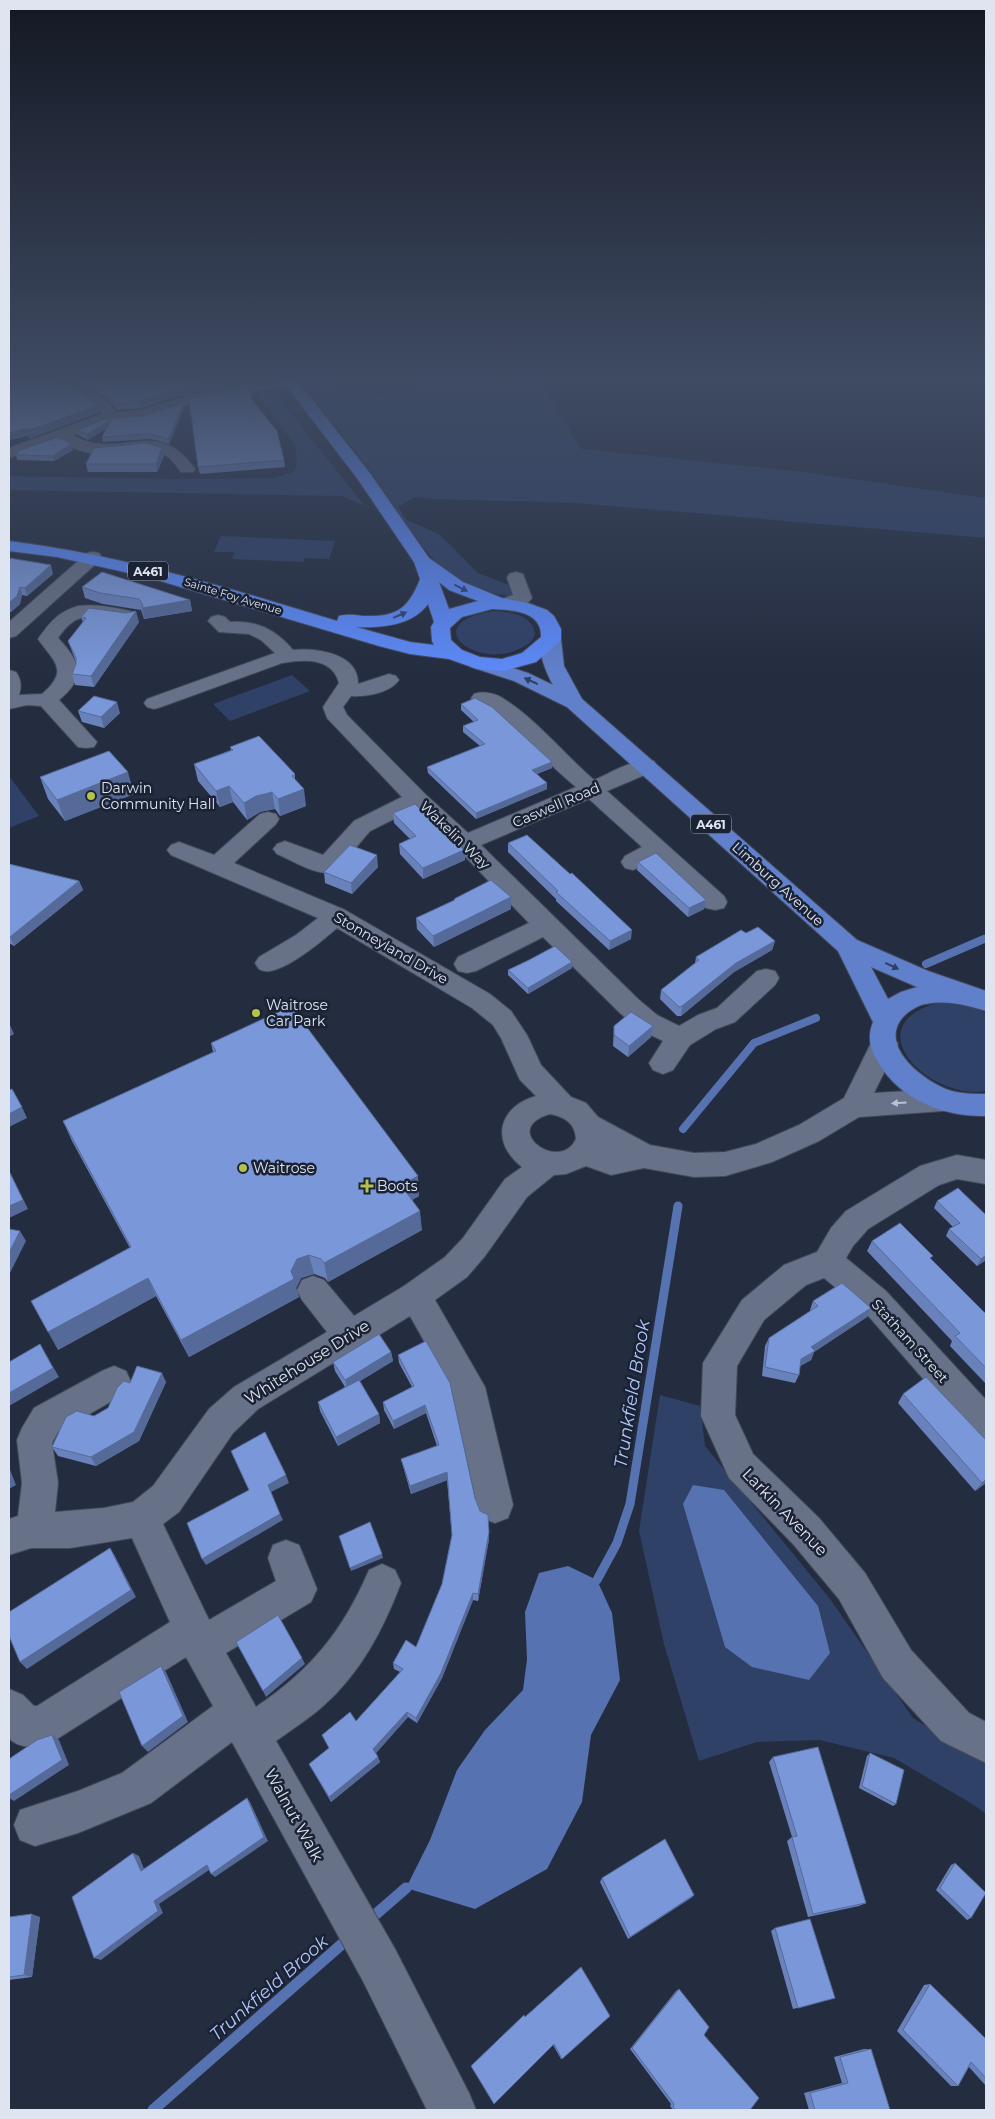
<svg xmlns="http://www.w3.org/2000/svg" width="995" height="2119" font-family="Montserrat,sans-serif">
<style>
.green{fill:#304167}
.water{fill:#5672b0}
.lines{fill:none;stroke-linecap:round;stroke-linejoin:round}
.stream-far2{stroke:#5672b0;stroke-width:8}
.stream-far1{stroke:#5672b0;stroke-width:9}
.stream{stroke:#5672b0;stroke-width:11}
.minor-casing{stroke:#434a5a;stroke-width:2}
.major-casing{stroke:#434a5a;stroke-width:2}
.highway-casing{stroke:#434a5a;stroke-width:2}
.minor{fill:#677187;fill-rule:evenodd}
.major{fill:#6180cc;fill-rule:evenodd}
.highway{fill:#5d8afa;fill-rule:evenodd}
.wall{fill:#6982bb}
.shaded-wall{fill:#556a98}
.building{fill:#7a97d9;stroke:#556a98}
.oneway{fill:#314679}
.oneway2{fill:#2f3e62}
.oneway3{fill:#bac2d0}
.poi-dot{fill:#b4c24a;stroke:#1a2234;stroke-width:2}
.labels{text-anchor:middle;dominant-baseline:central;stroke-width:5;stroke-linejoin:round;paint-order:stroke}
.far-street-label{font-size:11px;fill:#dee4f0;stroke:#1a2234}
.shield{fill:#1a2234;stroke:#a3aab8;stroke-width:1}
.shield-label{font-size:12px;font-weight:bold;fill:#dee4f0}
.poi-label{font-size:14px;fill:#dee4f0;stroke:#1a2234;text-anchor:start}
.street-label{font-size:14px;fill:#dee4f0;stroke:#1a2234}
.near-street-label{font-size:16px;fill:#dee4f0;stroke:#1a2234}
.near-water-label{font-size:18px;font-style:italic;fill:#aec7fc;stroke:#1a2234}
</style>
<rect width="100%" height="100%" fill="#242c3f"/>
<path class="green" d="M299 379H333L345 395 414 397 418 379H542L548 395 581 449 796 471 986 498V538L575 503 433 499 414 497 398 507 407 520 439 534 478 573 509 585 513 597C494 593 472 591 456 579 418 552 396 506 369 470 346 439 322 410 299 379Z
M268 393 276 395 365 506 342 496 9 490V476L179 479 274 478 293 472 297 464 295 445 258 395Z
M221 536 335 541 329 559 305 558 303 562 232 559 234 552H214Z
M493 611C509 612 533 614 535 634 532 643 527 645 519 649 477 670 416 624 493 611Z
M292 675 310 691 230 721 213 704Z
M9 776 39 816 9 828Z
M937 1003C955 1003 970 1005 986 1013V1091C928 1100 855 1026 937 1003Z
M660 1395 700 1406 705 1446 830 1599 913 1718 986 1764V1814L974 1805 894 1758 820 1740 757 1742 699 1761 664 1644 639 1531Z"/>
<path class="water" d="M693 1485 724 1490 818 1606 830 1653 809 1680 752 1667 725 1647 683 1504Z
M568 1566 597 1580 612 1613 620 1680 591 1735 582 1802 547 1869 475 1909 406 1888 430 1840 457 1770 485 1730 523 1690 527 1659 525 1612 539 1573Z"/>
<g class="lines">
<path class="stream-far2" d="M926 964 984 939
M683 1129 754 1043 816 1018"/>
<path class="stream-far1" d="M597 1580 617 1543 630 1504 678 1206"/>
<path class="stream" d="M368 1921 406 1888
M153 2110 350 1937"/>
<defs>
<path id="minor" d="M43 379C67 379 103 390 116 412L142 410 195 393 274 379H295L296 381 294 384 289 385 198 402 144 419 106 422 73 435C119 463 156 413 195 469L193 472H181C176 465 171 458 162 453 146 444 121 454 104 454 87 455 73 449 60 440L9 458V448L102 414C90 394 63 394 44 384Z
M93 552 99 553 102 557 99 561 16 636 9 638V622L87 553Z
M516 572 523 574 532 598C527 606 512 609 502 607L500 603 502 599 513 595 507 578 509 574Z
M78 606C95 604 113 607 130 611L133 615 130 619C98 627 84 600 58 638 81 662 86 678 59 700L97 742 94 747 86 748 78 747 41 706 27 705 9 709V670L16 672C21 679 22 686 19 695L42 694C70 670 54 662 38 639 50 622 58 612 78 606Z
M218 615 225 617 230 622C257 620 276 630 293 650 316 648 359 653 358 684L389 674 396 676 399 680C390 693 366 697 351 696L343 707 347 715 425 794 468 833 576 787C547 763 522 735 493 711 486 705 476 705 471 698L474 694C483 691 496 693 504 699 536 719 565 755 594 780 611 773 635 757 654 761L657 766 654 771 607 791 724 896 727 902 724 908 715 910 706 908 655 860 633 870 625 868 621 862 625 856 642 847 589 799 481 845 638 999 657 1015 679 1026 698 1015 717 1008 757 971 766 969 775 971 779 978 775 985 735 1022 716 1029 690 1045 673 1070 663 1074 653 1070 649 1063 663 1041 639 1029 620 1013 543 937 476 971 467 973 458 971 454 964 458 957 529 923 457 848 414 809 370 831 335 872C317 877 294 861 277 854L273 849 277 844 285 841 323 855 354 821 402 797 327 718 323 707 339 683C332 657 304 659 282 663L161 707 154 709 147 707 144 703 147 699 275 653 261 640 249 634 219 632 208 621 211 617Z
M268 812 276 814 279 819 276 824 234 863 345 910 490 994 511 1011 527 1035 541 1065 571 1097 586 1103 598 1117 650 1145 694 1153 725 1152 756 1144 799 1125 844 1098 874 1037 884 1034 894 1037 898 1044 874 1093 943 1089 953 1092 957 1100 953 1108 943 1111 859 1117 819 1141 772 1162 725 1176 694 1177 644 1168 611 1175 586 1166 566 1174 554 1175 527 1197 485 1256 467 1277 435 1300 485 1387 513 1505 508 1518 495 1523 482 1518 477 1505 452 1391 410 1316 258 1409 233 1433 179 1512 163 1524 209 1620 276 1581 268 1558 273 1545 286 1540 299 1545 317 1589 311 1602 226 1653 256 1707C311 1670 343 1631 369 1570L382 1564 395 1570 401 1583C383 1630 360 1674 322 1707 307 1720 291 1730 276 1741L395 1949 469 2093 476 2110H427L363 1981 232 1742 151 1803 78 1833 35 1846 20 1840 14 1825 20 1810 78 1791 122 1773 213 1706 186 1657 57 1739C42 1746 22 1752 9 1738V1689L23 1695 34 1706H37L170 1622 132 1538 70 1548H31L9 1555V1519L18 1516 22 1483 17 1440 22 1428 34 1408 102 1371 114 1366 126 1371 131 1382 126 1393 58 1432 52 1443 58 1483 55 1512 104 1508 133 1502 153 1486 209 1409 234 1387 327 1332 302 1300 297 1290 302 1280 313 1276 324 1280 354 1316 404 1286 445 1257 463 1238 505 1179 522 1167C490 1142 498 1107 536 1096L520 1080 501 1038 493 1025 472 1008 337 928C322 941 290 968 270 971 266 972 263 971 259 969L255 963 259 957 296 935 318 918 171 855 167 850 171 845 179 842 214 855 260 814ZM550 1114C565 1117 575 1123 576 1139 560 1174 498 1129 550 1114Z
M957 1155 986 1160V1184L957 1179 939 1185 868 1229 853 1246 846 1258 886 1291 986 1400V1441L974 1437 864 1311 824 1278 806 1285 764 1320 737 1366 735 1415 753 1454 819 1518 865 1573 911 1650 969 1713 986 1722V1763L941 1741 883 1678 839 1599 793 1544 729 1478 701 1416 703 1363 742 1300 784 1265 817 1252 831 1228 846 1211 920 1166Z"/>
<path id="major" d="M551 633 558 635 561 639 564 666 582 699 857 940 928 971 986 991V1011C966 1005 947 1000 926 1004 918 1005 909 1011 903 1017 877 1047 926 1083 952 1091 963 1094 975 1094 986 1094V1116C944 1117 900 1100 878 1062 870 1049 867 1037 873 1022L838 951 567 707 514 681 471 667 468 663 471 659 478 657 485 659 528 673 553 685C546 672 535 648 544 635ZM871 967 917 987 901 992 888 999Z"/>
<path id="highway" d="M281 379H296L369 472 429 558 463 582 502 598 528 603 547 610 554 616 561 629V639L558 643 536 662 503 671 477 669 449 659 410 654 379 646 147 577 57 557 9 551V541C122 555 229 588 337 621L339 616C347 614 354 615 363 616 396 617 408 610 420 579L414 562 357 478ZM439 582 449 590 478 601 449 609ZM428 604 434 622 431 627 432 641 434 645 410 642 356 627C381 628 412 626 428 604ZM492 609C512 610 542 611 541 637L522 653 502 659 480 657 462 650 451 640 450 628 462 617Z"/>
</defs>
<use href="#minor" class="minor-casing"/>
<use href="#major" class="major-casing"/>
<use href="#highway" class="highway-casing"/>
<use href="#minor" class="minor"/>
<use href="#major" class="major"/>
<use href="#highway" class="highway"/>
</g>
<path class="wall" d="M63 379H237L238 384 194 391 142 408 117 410 104 396 84 386Z
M252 396V401L284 460 285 467 200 474 198 467Z
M184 403V408L169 444 151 439 103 442 102 437 107 428 88 440 78 435 77 430 143 416Z
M162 448 164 456 157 472H88L86 464Z
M73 450 54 461 17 460 16 455Z
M9 558 53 574 27 596 22 595 20 604 11 612 9 611Z
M82 587 190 600 192 611 144 619 141 610 103 604 85 598Z
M81 617 139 622 94 687 75 685 72 674 76 664V662L68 641 83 623Z
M461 704 552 762V768L537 774 547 789 476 819 428 773 427 767 480 746 463 732V726L474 722 461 710Z
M78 711 120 713 104 728 82 722Z
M230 747 295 774V780L306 806 280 816 275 809 268 810 260 812 247 820 233 802 220 807 198 781 194 764 231 750Z
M40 777 134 794 65 821 48 799Z
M393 813 464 850 465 860 423 879 400 854 399 844 410 839 394 823Z
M508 843 570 874 631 939 609 950 556 901V899L508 852Z
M638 862 706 900 704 909 688 917 637 870Z
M9 864 79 881 83 890 14 946 9 943Z
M378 867 352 894 325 883 324 872Z
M454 899 511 909 434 947 417 929 416 918 454 900Z
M746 933 775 941 772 950 734 972 681 1016H677L660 999 661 990 695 963 696 957Z
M572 968 528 994 508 975V970Z
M614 1026H653L651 1037 628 1057 613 1046Z
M211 1043 419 1196 412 1200 422 1230 328 1282 325 1278 314 1274 301 1278 296 1288 299 1297 189 1357 156 1296 58 1350 130 1248 72 1141 63 1121 213 1052Z
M937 1201 986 1215V1261V1260L977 1266 946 1236 949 1229 953 1227 934 1208Z
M872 1241 931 1260 986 1314V1384L950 1346 952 1341 867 1251Z
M813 1301 871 1308 867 1317 814 1352 811 1360 800 1366 799 1375 795 1383 762 1376 765 1346 769 1338 810 1311V1310Z
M391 1352 393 1361 360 1381 379 1414 380 1423 338 1446 320 1411 318 1402 345 1387 335 1371 333 1362Z
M398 1355 475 1498 489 1532V1539L478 1601 473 1600 442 1678 417 1723 408 1717 376 1753 380 1762 331 1802 309 1764 329 1748 322 1735 356 1721 400 1672 394 1669 393 1663 416 1647 442 1584 452 1535 447 1480 411 1494 401 1459 437 1446 426 1413 394 1429 384 1410 383 1402 412 1387 399 1363Z
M166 1382 139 1441 96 1466 58 1456 52 1447 94 1416 108 1408 130 1383Z
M903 1394 986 1483 975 1491 898 1403Z
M870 1753 896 1804 893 1806 859 1788 867 1756Z
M773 1757 866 1903 859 1906 808 1917 787 1841 792 1837 769 1762Z
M955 1863 971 1918 967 1920 936 1890 951 1865Z
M602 1878 694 1895 691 1898 628 1939 600 1882Z
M9 1917H40L32 1977 9 1980Z
M775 1928 835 1998 793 2009 771 1931Z
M581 1967 562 2059H561L553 2045 525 2017Z
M930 1984 986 2039V2086L969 2067 958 2086H951L897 2031 924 1985Z
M679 1989 704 2035 750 2110H673L670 2106 671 2104 630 2049 676 1991Z
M864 2049H871L890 2110H809L804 2093 842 2083 834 2057Z"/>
<path class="shaded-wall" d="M221 379H237L238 384 194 391 142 408 140 401 193 384Z
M184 403V408L169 444 168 439Z
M97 406 99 413 29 439V436L9 440V433Z
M111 420 112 425 88 440 87 434Z
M71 444 73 450 54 461 53 456Z
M162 448 164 456 157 472 156 464Z
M51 565 53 574 27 596 25 588Z
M20 587 22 595 20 604 11 612 9 603Z
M190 600 192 611 144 619 142 608Z
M136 611 139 622 94 687 91 676Z
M117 702 120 713 104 728 101 717Z
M552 762V768L532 776V770Z
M128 772 134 794 65 821 57 800Z
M547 783V789L476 819V813Z
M229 786 233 802 220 807 216 791Z
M304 789 306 806 280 816 278 799Z
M272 792 275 809 260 812 247 820 244 803 256 796Z
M464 850 465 860 423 879V868Z
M377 855 378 867 352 894 351 883Z
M79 881 83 890 14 946 10 937Z
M511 897V909L434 947 433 936Z
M706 900 704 909 688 917 689 908Z
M632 930 631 939 609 950 610 941Z
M775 941 772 950 734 972 681 1016 682 1006 736 963Z
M572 962V968L528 994V988Z
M9 1023 14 1034 9 1037Z
M653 1026 651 1037 628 1057 629 1046Z
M22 1107 27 1118 9 1127V1114Z
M9 1170 28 1209 9 1218Z
M418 1176 419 1196 403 1205 401 1185Z
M420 1211 422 1230 328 1282 324 1263Z
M20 1231 26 1241 9 1275V1253Z
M309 1255 314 1274 301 1278 296 1288 299 1297 189 1357 181 1340 297 1259Z
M986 1255V1260L977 1266 981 1259Z
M148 1278 156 1296 58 1350 48 1332Z
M871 1308 867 1317 814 1352 811 1360 797 1368 801 1359 811 1347Z
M40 1344 59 1377 9 1406V1393Z
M391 1352 393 1361 347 1389 345 1380Z
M162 1373 166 1382 139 1441 96 1466 91 1457Z
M425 1405 426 1413 394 1429 393 1421Z
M379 1414 380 1423 338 1446 336 1437Z
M9 1467 16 1485 9 1489Z
M447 1472 448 1480 411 1494 410 1486Z
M286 1475 289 1483 271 1492 268 1485Z
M986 1479V1483L975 1491 982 1483Z
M280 1514 283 1520 206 1565 202 1559Z
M489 1532V1539L478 1601V1594Z
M110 1548 115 1556 136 1597 27 1669 20 1662Z
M382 1554 383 1558 351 1571 350 1568Z
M473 1593V1600L442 1678 417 1723 416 1718Z
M302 1658 305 1664 266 1697 263 1691Z
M161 1666 166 1672 188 1722 148 1752 142 1746Z
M407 1712 408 1717 375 1754 373 1749Z
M52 1735 59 1740 69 1765 14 1801 9 1798V1795Z
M378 1757 380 1762 331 1802 329 1797Z
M247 1798 250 1802 268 1841 215 1877 211 1874Z
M133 1853 139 1856 146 1874 141 1871Z
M207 1865 212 1868 159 1904 163 1913 101 1960 94 1958 154 1901Z
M694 1895 691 1898 628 1939 630 1937Z
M32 1914 40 1917 32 1977 24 1975Z"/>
<path class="building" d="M9 379H43L81 393 97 406 27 431 29 428 9 433Z
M84 379H221L193 384 140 401 115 403 102 389Z
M246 388 252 396H249L277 431 284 460 198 467 189 399Z
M184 403 168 439 150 434 102 437 111 420 87 434 77 430 105 419 143 416Z
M58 437 71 444 53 456 16 455 18 451Z
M147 443 162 448 156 464H86L94 448Z
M9 558 51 565 25 588 20 587 17 596 9 603Z
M102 572 190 600 142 608 143 605 139 599 100 593 82 587Z
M89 608 126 613 136 611 91 676 72 674 76 664V658L68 641 86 618 81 617Z
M94 696 117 702 101 717 78 711Z
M475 698 492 707 552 762 532 770 547 783 476 813 427 767 485 744 463 726 478 720 461 704Z
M259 736 295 774 292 776 304 789 278 799 272 792 265 794 256 796 244 803 229 786 216 791 194 764 233 750 230 747Z
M109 751 128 772 57 800 40 777Z
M415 804 464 850 423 868 399 844 416 836 393 813Z
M527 835 570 874 572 873 632 930 610 941 556 892 558 891 508 843Z
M350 845 377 855 351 883 324 872Z
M656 853 706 900 689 908 638 862Z
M9 864 79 881 10 937 9 936Z
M491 880 511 897 433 936 416 918 455 900 454 899Z
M758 927 775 941 736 963 682 1006 679 1007 661 990 699 960 696 957 741 930 746 933Z
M555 946 572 962 528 988 508 970 529 960Z
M291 1006 418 1176 401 1185 420 1211 324 1263 321 1259 309 1255 297 1259 291 1271 294 1279 181 1340 148 1278 48 1332 31 1301 131 1247 63 1121 216 1051 211 1043Z
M631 1012 653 1026 629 1046 614 1035V1026Z
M12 1089 22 1107 9 1114V1090Z
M9 1171 23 1200 9 1206Z
M958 1188 986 1215V1255L981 1259 949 1229 960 1223 937 1201Z
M900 1223 933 1256 930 1258 986 1314V1368L955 1336 960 1333 872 1241Z
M9 1229 20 1231 9 1253Z
M842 1283 871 1308 811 1347 815 1351 801 1359 799 1375 765 1367 769 1338 818 1306 813 1301Z
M379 1334 391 1352 345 1380 333 1362Z
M426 1341 450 1383 475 1498 480 1511 488 1515 489 1532 478 1594 473 1593 441 1673 416 1718 407 1712 373 1749 378 1757 329 1797 309 1764 329 1748 322 1735 350 1712 356 1721 403 1669 393 1663 406 1640 416 1647 442 1584 452 1535 447 1472 410 1486 401 1459 439 1445 425 1405 393 1421 383 1402 414 1386 398 1355Z
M40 1344 53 1368 9 1393V1362Z
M137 1366 162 1373 134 1432 91 1457 52 1447 66 1417 77 1411 94 1416 108 1408 117 1388 124 1381 130 1383Z
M926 1377 986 1440V1479L982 1483 903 1394Z
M359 1380 379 1414 336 1437 318 1402Z
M265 1432 286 1475 268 1485 280 1514 202 1559 187 1523 249 1490 231 1451Z
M370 1522 382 1554 350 1568 339 1536Z
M110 1548 131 1590 20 1662 9 1636V1612Z
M278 1615 302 1658 263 1691 236 1642Z
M161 1666 183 1716 142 1746 119 1692Z
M52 1735 62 1760 9 1795V1759L37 1740Z
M818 1747 866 1903 813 1914 792 1837 797 1836 773 1757Z
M870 1753 904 1770 896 1804 862 1786Z
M247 1798 264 1837 211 1874 207 1865 154 1901 158 1911 94 1958 72 1897 133 1853 141 1871Z
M665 1839 694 1895 630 1937 602 1878Z
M955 1863 986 1893 971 1918 940 1888Z
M32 1914 24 1975 9 1977V1917Z
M810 1919 835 1998 798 2008 775 1928Z
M581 1967 610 2016 562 2059 554 2044 494 2104 471 2066 524 2015 525 2017Z
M930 1984 986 2039V2078L971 2062 958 2086 903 2030Z
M679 1989 709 2027 704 2035 759 2098 750 2110H676L673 2107 674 2104 632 2048Z
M871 2049 890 2110H815L810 2093 848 2083 840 2057Z"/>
<defs><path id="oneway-solid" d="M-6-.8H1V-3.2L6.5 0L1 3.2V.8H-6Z" transform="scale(1.25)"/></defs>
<g class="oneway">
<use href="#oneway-solid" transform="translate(461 588) rotate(26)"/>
<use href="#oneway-solid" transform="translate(400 615) rotate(-23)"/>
</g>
<g class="oneway2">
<use href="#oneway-solid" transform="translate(531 681) rotate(-156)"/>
<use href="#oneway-solid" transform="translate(892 966) rotate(25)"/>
</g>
<use class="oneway3" href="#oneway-solid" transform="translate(899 1103) rotate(176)"/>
<linearGradient id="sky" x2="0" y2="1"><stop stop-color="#141823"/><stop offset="0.56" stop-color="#3f4b63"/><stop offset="1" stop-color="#3f4b63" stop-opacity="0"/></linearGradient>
<rect width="995" height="676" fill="url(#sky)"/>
<g class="poi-dot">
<circle cx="91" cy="796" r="5"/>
<circle cx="256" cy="1013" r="5"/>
<circle cx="243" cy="1168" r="5"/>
<path d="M364.5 1178.5h5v5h5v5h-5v5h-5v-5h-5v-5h5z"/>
</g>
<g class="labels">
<g class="far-street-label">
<text transform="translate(233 596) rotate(17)">Sainte Foy Avenue</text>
</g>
<g class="shield">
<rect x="128" y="561.5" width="40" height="19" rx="4"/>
<rect x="691" y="814.5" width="40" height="19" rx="4"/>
</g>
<g class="shield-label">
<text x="148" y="571">A461</text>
<text x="711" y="824">A461</text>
</g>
<g class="poi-label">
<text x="101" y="788">Darwin<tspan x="101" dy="16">Community Hall</tspan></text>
<text x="266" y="1005">Waitrose<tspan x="266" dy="16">Car Park</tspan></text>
<text x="253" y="1168">Waitrose</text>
<text x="377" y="1186">Boots</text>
</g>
<g class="street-label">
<text transform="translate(556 805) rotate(-23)">Caswell Road</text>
<text transform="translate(455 835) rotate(44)">Wakelin Way</text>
<text transform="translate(778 884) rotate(42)">Limburg Avenue</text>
<text transform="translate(391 948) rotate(30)">Stonneyland Drive</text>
<text transform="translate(910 1341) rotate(48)">Statham Street</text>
</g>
<g class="near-street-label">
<text transform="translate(307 1362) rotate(-32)">Whitehouse Drive</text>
<text transform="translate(785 1512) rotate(46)">Larkin Avenue</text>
<text transform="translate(294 1815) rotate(61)">Walnut Walk</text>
</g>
<g class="near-water-label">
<text transform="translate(632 1394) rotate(-81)">Trunkfield Brook</text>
<text transform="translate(269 1988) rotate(-41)">Trunkfield Brook</text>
</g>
</g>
<rect width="995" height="2119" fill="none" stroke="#dee4f0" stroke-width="20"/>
</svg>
